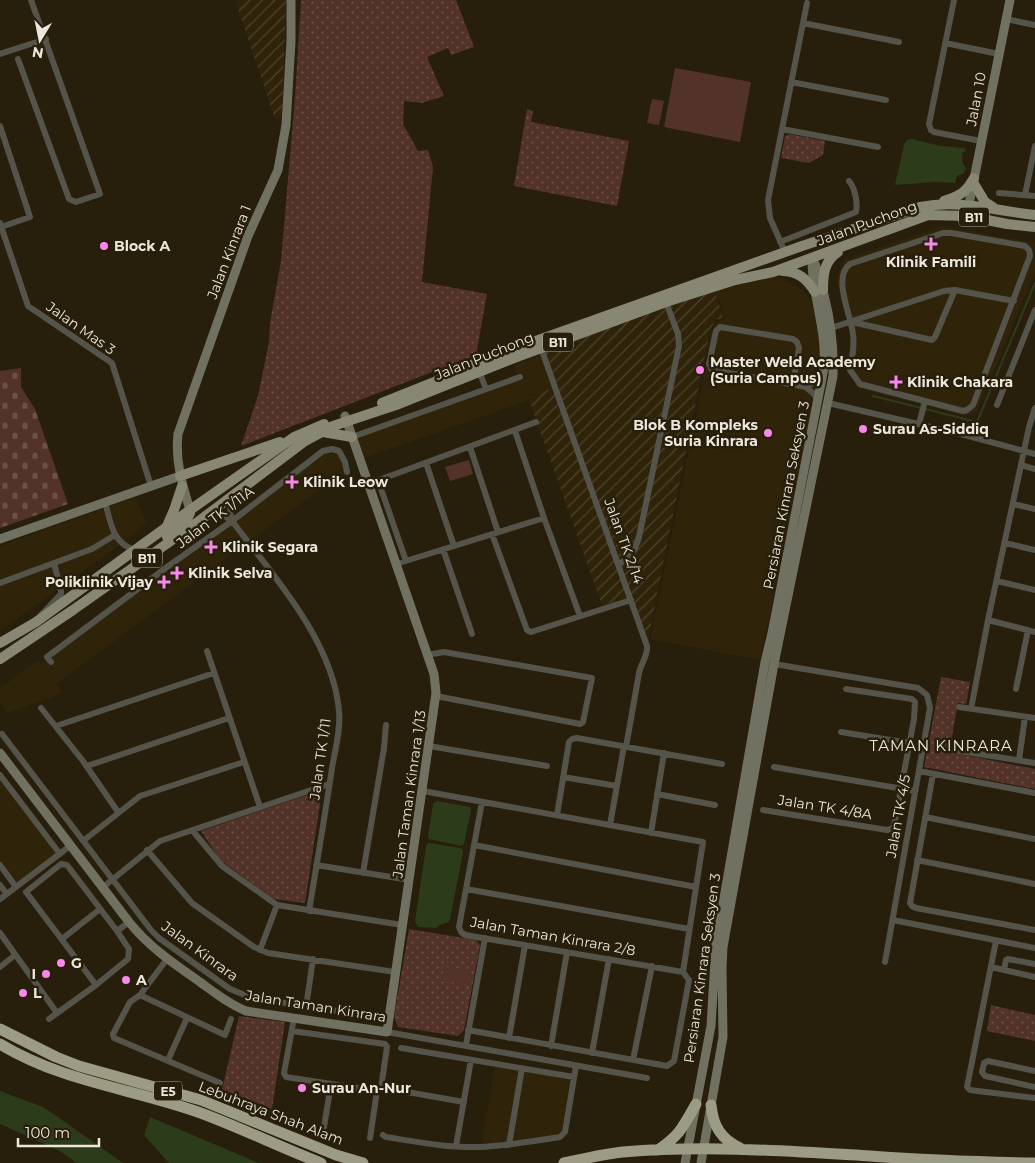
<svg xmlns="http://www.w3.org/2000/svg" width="1035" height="1163" font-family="Montserrat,sans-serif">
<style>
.built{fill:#2f240a}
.industrial{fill:url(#industrial-furrows)}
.grass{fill:url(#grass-dots)}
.cemetery{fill:url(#cemetery-stones)}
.pitch{fill:#533329}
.water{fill:#2c3b19}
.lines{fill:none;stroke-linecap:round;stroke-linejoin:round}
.stream{stroke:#2c3b19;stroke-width:2}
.street{stroke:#54544a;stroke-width:6}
.secondary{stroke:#717162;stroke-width:9}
.primary{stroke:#878774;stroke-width:10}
.highway{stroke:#9c9b84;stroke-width:11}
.poi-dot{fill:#f888ea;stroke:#271f0c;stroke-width:2}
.labels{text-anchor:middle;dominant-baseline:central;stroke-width:5;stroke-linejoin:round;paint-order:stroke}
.shield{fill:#271f0c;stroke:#b2ab9d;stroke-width:1}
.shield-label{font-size:12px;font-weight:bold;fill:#ede7db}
.street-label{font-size:14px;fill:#ede7db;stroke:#271f0c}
.poi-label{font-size:14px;font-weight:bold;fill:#ede7db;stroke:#271f0c;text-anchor:start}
.neighbourhood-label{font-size:15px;letter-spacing:1px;fill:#ede7db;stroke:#271f0c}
</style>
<defs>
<pattern id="industrial-furrows" width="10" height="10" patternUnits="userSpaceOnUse" patternTransform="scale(1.25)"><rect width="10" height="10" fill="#2f240a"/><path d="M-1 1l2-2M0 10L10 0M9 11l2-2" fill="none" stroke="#4d442d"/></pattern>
<pattern id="grass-dots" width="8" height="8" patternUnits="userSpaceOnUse" patternTransform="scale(1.25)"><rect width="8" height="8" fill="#533329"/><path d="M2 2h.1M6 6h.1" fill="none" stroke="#6c5147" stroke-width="1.8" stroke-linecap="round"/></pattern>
<pattern id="cemetery-stones" width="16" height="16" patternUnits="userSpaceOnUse" patternTransform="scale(1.25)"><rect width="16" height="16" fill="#533329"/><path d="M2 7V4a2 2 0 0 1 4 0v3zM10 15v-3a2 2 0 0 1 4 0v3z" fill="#6c5147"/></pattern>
</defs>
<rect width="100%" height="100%" fill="#271f0c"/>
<path class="built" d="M942 226 1035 243V272L977 411 966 416 857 388 846 370 850 336 836 280 845 259Z
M778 276 805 292 814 310 819 339 820 358 810 421 760 660 650 639 705 371 711 332 717 322 725 319 716 291 739 284Z
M541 355 553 388 527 397V401L361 459 353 438 519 379 514 365Z
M332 451 337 453 343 463 345 471 56 684 63 693 8 713 0 702V688L38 660 41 664 324 453Z
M136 497 146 523 121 544 0 631V546Z
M0 779 56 853 17 883 0 860Z
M495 1066 572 1078 563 1131 559 1135 481 1145Z"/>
<path class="industrial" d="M239 0H286L282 116 275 119 236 3Z
M715 291 723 318 715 320 710 331 648 640 632 597 602 605 528 397 556 387 543 351 664 308Z"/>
<path class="grass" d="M301 0H456L474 47 451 55 448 48 427 57 444 96 422 103 404 101 403 124 418 151 428 150 433 167 422 282 487 294 476 355 241 446 258 396 269 342 270 323 281 261 295 98Z
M527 109 533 111 531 122 629 141 617 206 514 186Z
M789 134 825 141 823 155 809 163 781 158 785 136Z
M941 677 970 682 966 704 958 703 949 752 1035 769V789L924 767Z
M322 790 305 903 274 899 220 860 201 831Z
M409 929 476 940 480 945 464 1030 458 1036 398 1027 394 1017Z
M991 1005 1035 1015V1041L987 1031Z
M239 1016 285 1022 272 1109 222 1090Z"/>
<path class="cemetery" d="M21 368V387L35 409 68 504 0 528V371Z"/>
<path class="pitch" d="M675 68 751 82 740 142 664 127Z
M652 99 664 101 659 125 647 123Z
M469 460 473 474 450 481 445 467Z
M444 967 469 970 467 984 442 981Z"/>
<path class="water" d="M911 139 941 146 964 148 966 151 962 153C962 160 962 163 966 168L964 173 957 176 955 183 935 182 895 185 904 145 907 140Z
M437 801 470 807 471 810 464 844 461 846 429 839 428 836 433 804Z
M430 843 460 848 463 850V853L450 919 449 922 439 925 437 928 418 927 415 921 426 847 427 844Z
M0 1091 43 1107 55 1115 123 1163H77L58 1150 0 1124Z
M150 1117 259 1163H169L144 1135Z"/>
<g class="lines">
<path class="stream" d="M873 396 977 422 1035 283"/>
<path class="street" d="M954 0 929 124 931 130 934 132 981 141
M1006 19 1035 25
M803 23 899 42
M945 43 999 54
M0 54 46 39
M18 59 69 199 76 202 100 194 31 0
M791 82 886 100
M0 126 30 217 1 227
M782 129 878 147
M999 193 1035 196
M1025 195 1035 146
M0 223 28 306 112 363 151 486
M943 233H951L1025 246 1029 250 1030 256 973 405 967 410 963 411 860 384 850 370C852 359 855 345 853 334 851 315 832 277 850 264Z
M780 242 856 212C858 203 855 188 849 181
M785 252 770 218 768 200 807 3
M852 322 932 340 935 337 955 290
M831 328 944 291 955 290 1014 301
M541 348 647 646C648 656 641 663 639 673L626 747
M479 371 486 389
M793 384 799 348 797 342 793 339 720 327 716 331 709 364 712 370 806 387 815 395 817 401
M806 387 818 380 822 374
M828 403 961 434 1035 454
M997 405 1035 310
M919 424 925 401
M515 431 544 518 580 616
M352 437 520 377
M470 447 498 532
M426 463 454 546
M1021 465 1035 469
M378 480 406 561
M368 484 536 422
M105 502C111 523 112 543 135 550
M1013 504 1035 509
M209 516 221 514 232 521C273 575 333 641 339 711 341 729 335 750 332 768 325 815 317 863 309 911
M232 521C229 511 230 505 235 496
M492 534 527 630 531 632 631 600
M1005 543 1035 550
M443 549 472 634
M396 564 544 518
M618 564C632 558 635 550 639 537L679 346 678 334 666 302
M997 581 1035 590
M0 583 92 549 115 535
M41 615 61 594V591L54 563
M988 620 1035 632
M207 651 260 807
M427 655 444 652 592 678 583 722 580 724 436 696
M51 662 47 657 167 567 232 521 323 451 332 449 339 451 345 462 347 472
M774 664 918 688 927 695 930 708 885 962
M1016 689 1028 630
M959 707 1035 718
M41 708 83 761 118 812
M971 709 988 620 1029 427 1035 408
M56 726 214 673
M841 732 909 743
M2 734 151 930 159 938 230 989 252 998 388 1019
M429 746 547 766
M954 750 1035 763
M1019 760 1025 717
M87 766 229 718
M774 767 915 791
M919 771 1035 793
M933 774 910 903 912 906 916 908 1035 930
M0 775 60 854
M563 777 617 786
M423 791 703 842 683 972
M657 794 715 805
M482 802 459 927 461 932 465 935 683 972
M763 810 887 830 891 829 894 826 914 719 915 702 912 699 846 689
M557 815 569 742 572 739 577 738 722 764
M925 817 1035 839
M610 825 624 746
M192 830 222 866 277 905 402 925
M651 833 664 753
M83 841 140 796 244 762
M474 845 696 887
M147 850 192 903 254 947 268 953 395 972
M917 860 1035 884
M0 865 16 887
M316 865 410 880
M363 873 384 748 386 725
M0 885 7 894
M102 888 160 841 329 784
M466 889 689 929
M0 899 70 846
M893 920 1035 948
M117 931 129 922
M0 933 57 1013
M62 939 100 909
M996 941 967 1087 970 1090 1035 1098
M260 950 277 905
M167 959 140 995 130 1002 113 1034 114 1038 220 1083
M0 967 15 955
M991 967 1035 977
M1004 970 1006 960 1008 959 1035 964
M140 995 225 1035 231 1019
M306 1007 313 959
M294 1018 284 1073 286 1077 377 1091 370 1138
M49 1019 96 985 128 959 129 949 117 931 67 865 61 864 26 892 96 985
M468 1030 667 1066 674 1061 689 980 683 972
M292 1031 385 1044 387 1047 381 1088 377 1091
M387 1032 647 1078
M509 1038 525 945
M466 1045 485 938
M551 1046 567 952
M401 1048 574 1077
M592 1053 609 959
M168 1060 187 1018
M633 1060 652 966
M1035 1071 988 1061 984 1063 982 1072 985 1076 1035 1087
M390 1089 464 1102
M324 1127 331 1084
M383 1135 386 1137C417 1142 448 1148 479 1147 506 1146 533 1141 560 1137L565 1132 576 1066
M509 1145 522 1068
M456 1146 471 1060"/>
<path class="secondary" d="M969 204 1010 0
M190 510C182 484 175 461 178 434L248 236 278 170 286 125 291 41V0
M0 539 180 476
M0 753 129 922C149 947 174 964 200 982 215 993 229 1004 246 1011L387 1032 436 693 434 674 345 416
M685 1163 711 1026 716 944 765 662 772 633 823 373C829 334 812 298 812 260
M701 1163 723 1037 722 967 723 947 774 664 833 376C834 348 831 322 824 295 821 282 819 270 812 258"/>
<path class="primary" d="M973 182 985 202 994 208
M944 201C960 195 965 194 974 178
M782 271C798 271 807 279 815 292
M823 290C823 275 824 261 838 252
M382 403 442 379 482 360 802 246 920 207C961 199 995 211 1035 215
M323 432 352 437
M180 476 280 442
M167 526 174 510 182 486
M167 537 186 521 190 513
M0 643 36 622 190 510 294 437 324 424
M0 659 73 610 199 521 305 441 333 426 396 405 514 358 666 302 735 280 773 272 928 215 967 216 1007 224 1035 227"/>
<path class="highway" d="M0 1029 56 1057 79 1066 201 1100 336 1155 363 1163
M0 1044C63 1082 130 1088 198 1112 239 1127 280 1147 321 1163
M711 1105C713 1126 721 1139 740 1148
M658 1150C680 1135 683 1127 696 1104
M564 1163C583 1159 603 1154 623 1152 706 1145 787 1151 870 1156 924 1160 978 1162 1033 1163"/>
</g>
<g class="poi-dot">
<path d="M928.5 236.5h5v5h5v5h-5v5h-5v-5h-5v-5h5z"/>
<circle cx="104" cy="246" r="5"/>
<circle cx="700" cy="370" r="5"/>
<path d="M893.5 374.5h5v5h5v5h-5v5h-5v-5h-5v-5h5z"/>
<circle cx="863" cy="429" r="5"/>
<circle cx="768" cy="433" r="5"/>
<path d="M289.5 474.5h5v5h5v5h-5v5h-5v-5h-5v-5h5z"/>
<path d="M208.5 539.5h5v5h5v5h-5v5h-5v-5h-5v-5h5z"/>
<path d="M174.5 565.5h5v5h5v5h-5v5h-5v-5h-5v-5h5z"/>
<path d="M161.5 574.5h5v5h5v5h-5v5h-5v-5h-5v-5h5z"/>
<circle cx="61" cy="963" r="5"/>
<circle cx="46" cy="974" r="5"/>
<circle cx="126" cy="980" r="5"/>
<circle cx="23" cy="993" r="5"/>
<circle cx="302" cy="1088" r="5"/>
</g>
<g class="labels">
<g class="shield">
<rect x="959" y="207.5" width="30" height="19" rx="4"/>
<rect x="543" y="332.5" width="30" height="19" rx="4"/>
<rect x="132" y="548.5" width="30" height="19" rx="4"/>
<rect x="154" y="1081.5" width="28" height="19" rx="4"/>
</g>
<g class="shield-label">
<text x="974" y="217">B11</text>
<text x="558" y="342">B11</text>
<text x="147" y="558">B11</text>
<text x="168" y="1091">E5</text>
</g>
<g class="street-label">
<text transform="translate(976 99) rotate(-79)">Jalan 10</text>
<text transform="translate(867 223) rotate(-20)">Jalan Puchong</text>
<text transform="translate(229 252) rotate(-69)">Jalan Kinrara 1</text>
<text transform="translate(81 328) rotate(35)">Jalan Mas 3</text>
<text transform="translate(484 356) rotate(-22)">Jalan Puchong</text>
<text transform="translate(786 495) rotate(-79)">Persiaran Kinrara Seksyen 3</text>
<text transform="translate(215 517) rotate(-37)">Jalan TK 1/11A</text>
<text transform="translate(624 541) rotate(70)">Jalan TK 2/14</text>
<text transform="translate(320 759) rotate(-82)">Jalan TK 1/11</text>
<text transform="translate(409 794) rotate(-82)">Jalan Taman Kinrara 1/13</text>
<text transform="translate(825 807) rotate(9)">Jalan TK 4/8A</text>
<text transform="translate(898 816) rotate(-80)">Jalan TK 4/5</text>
<text transform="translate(553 936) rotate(10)">Jalan Taman Kinrara 2/8</text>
<text transform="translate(200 951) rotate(36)">Jalan Kinrara</text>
<text transform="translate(702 968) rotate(-82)">Persiaran Kinrara Seksyen 3</text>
<text transform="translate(316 1006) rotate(9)">Jalan Taman Kinrara</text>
<text transform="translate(271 1113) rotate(21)">Lebuhraya Shah Alam</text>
</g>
<g class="poi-label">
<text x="114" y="246">Block A</text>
<text x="931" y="262" text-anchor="middle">Klinik Famili</text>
<text x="710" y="362">Master Weld Academy<tspan x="710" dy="16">(Suria Campus)</tspan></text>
<text x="907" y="382">Klinik Chakara</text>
<text x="758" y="425" text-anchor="end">Blok B Kompleks<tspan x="758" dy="16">Suria Kinrara</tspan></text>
<text x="873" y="429">Surau As-Siddiq</text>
<text x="303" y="482">Klinik Leow</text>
<text x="222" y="547">Klinik Segara</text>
<text x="188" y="573">Klinik Selva</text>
<text x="153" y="582" text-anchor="end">Poliklinik Vijay</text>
<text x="71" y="963">G</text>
<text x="36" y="974" text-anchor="end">I</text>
<text x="136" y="980">A</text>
<text x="33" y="993">L</text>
<text x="312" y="1088">Surau An-Nur</text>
</g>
<g class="neighbourhood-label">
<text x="941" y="745">TAMAN KINRARA</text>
</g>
</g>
<g transform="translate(40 40) rotate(190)" stroke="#271f0c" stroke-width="4" paint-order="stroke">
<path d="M0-4L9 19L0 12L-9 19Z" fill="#ede7db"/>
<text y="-8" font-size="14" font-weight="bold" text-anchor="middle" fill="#ede7db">N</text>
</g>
<path d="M18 1138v8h81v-8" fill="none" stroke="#ede7db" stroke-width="2.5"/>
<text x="25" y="1138" font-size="15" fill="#ede7db" stroke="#271f0c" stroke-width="4" paint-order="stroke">100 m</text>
</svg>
